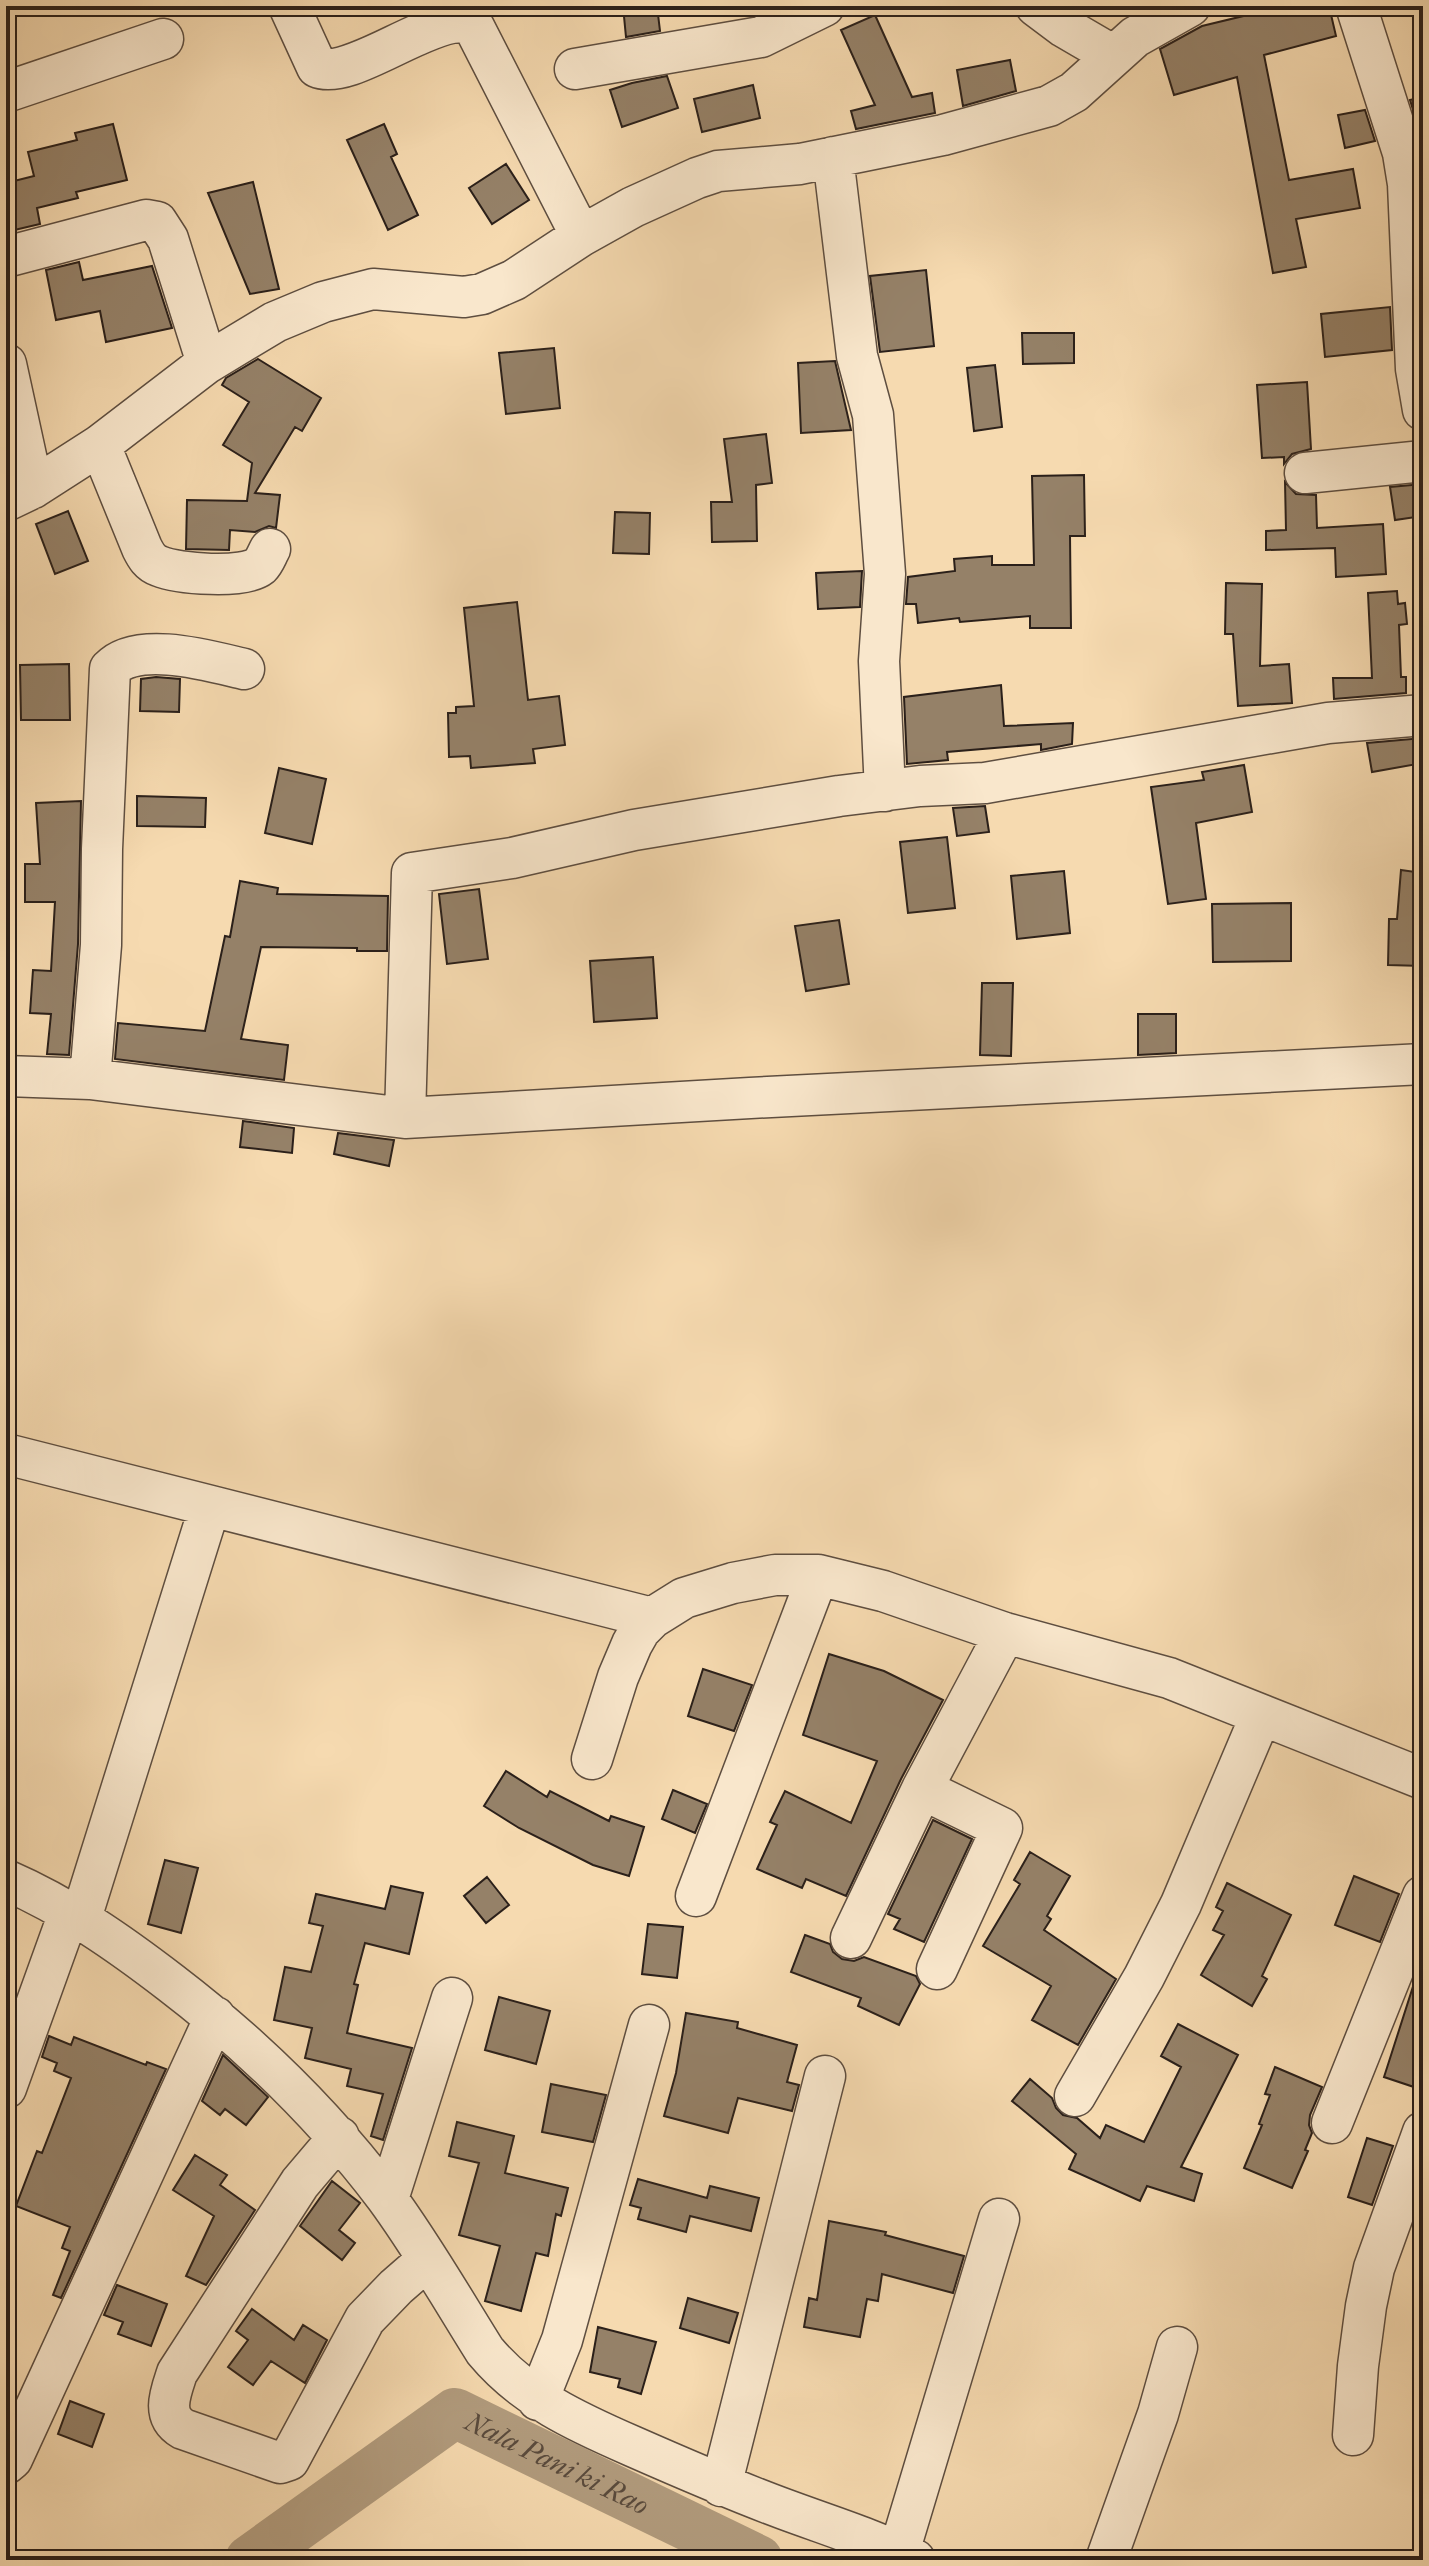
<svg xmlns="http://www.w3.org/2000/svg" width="1429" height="2566" font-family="'IM FELL French Canon',serif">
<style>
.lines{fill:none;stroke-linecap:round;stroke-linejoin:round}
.river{stroke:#b19b7d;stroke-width:50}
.building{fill:#958168;stroke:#2b201a;stroke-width:2}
.minor-casing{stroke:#5e4e40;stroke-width:43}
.minor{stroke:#f9e7cc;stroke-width:40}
.labels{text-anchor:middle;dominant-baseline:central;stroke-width:6;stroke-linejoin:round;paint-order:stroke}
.water-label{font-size:28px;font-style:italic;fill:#5a4b3d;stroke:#f9e7cc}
</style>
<rect width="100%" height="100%" fill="#f6dab0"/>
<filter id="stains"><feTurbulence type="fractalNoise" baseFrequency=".0025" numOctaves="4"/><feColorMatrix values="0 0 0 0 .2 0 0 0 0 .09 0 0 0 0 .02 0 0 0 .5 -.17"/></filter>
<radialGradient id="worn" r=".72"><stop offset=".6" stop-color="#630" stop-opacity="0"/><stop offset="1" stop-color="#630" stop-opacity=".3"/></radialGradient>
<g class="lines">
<path class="river" id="s1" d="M250 2560 455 2413 758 2560"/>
</g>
<path class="building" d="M623 6H657L660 31 626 37Z
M1285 6H1329L1336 36 1264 55 1289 180 1353 169 1360 208 1296 219 1306 267 1273 273 1237 77 1174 95 1160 49 1202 26Z
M875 15 912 97 932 93 935 113 856 129 851 111 875 105 841 30Z
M1010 60 1016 91 963 106 957 70Z
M667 76 678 108 622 127 610 90 632 83Z
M753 85 760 118 702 132 694 99Z
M1423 97V131L1420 132 1410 100Z
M1365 110 1375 141 1345 148 1338 115Z
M113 124 127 180 76 192 78 198 37 208 40 224 6 232V183L34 176 28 152 77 140 75 133Z
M384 124 397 154 391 157 418 215 388 230 347 140Z
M506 164 529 200 492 224 469 188Z
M253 182 279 289 250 294 208 193Z
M79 262 83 280 152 266 172 328 106 342 100 311 56 320 46 270Z
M926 270 934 346 880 352 870 276Z
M1390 307 1392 350 1325 357 1321 314Z
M1022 333H1074V363L1023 364Z
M554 348 560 408 506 414 499 353Z
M258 359 321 398 302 431 295 427 255 493 280 495 276 528 269 526 255 532 230 530 229 550 186 549 187 500 247 501 252 463 223 445 249 402 222 385 226 378Z
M835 361 851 430 801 433 798 363Z
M995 365 1002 427 974 431 967 368Z
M1307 382 1311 449 1292 454 1284 464V457L1262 458 1257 385Z
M766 434 772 483 756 485 757 541 712 542 711 502H732L724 439Z
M1084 475 1085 536H1070L1071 628H1030V616L960 622 959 618 918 623 916 604H906L908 577 955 571 954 559 992 556V565H1034L1032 476Z
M1285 482 1296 494 1316 495 1317 528 1383 524 1386 574 1336 577 1335 548 1266 550V531L1286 530Z
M1423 484V516L1395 520 1390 487Z
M68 511 88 561 55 574 36 524Z
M615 512 650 513 649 554 613 553Z
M862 571 860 607 818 609 816 573Z
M1226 583 1262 584 1260 666 1289 664 1292 703 1238 706 1233 634H1225Z
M1397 591 1398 604 1405 603 1407 624 1399 625 1401 677H1406V693L1334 699 1333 678H1372L1368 593Z
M517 602 528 700 559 696 565 745 533 749 535 763 471 768 470 756 449 757 448 713H456V707L474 706 464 608Z
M69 664 70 720H21L20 665Z
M156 677 180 679 179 712 140 711 141 679Z
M1001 685 1004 726 1073 723 1072 744 1041 750V744L947 752 948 760 907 764 904 697Z
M1423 738V763L1372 772 1367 743Z
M1244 765 1252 812 1196 823 1206 899 1168 904 1151 787 1204 780 1202 772Z
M279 768 326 779 312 844 265 833Z
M137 796 206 798 205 827 137 826Z
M81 801 78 944 69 1055 47 1054 51 1014 30 1013 33 970 51 971 55 902H25V864H40L36 803Z
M985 806 989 832 957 836 953 808Z
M947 837 955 908 908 913 900 842Z
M1401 870 1423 873V966L1388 965 1389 919H1397Z
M1064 871 1070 933 1017 939 1011 876Z
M240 881 278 888 277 894 388 896 387 951H357V948L261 947 241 1039 288 1045 284 1080 115 1059 118 1023 205 1031 225 936 230 937Z
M479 889 488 959 447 964 439 894Z
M1291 903V961L1213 962 1212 904Z
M839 920 849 984 806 991 795 926Z
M653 957 657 1018 594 1022 590 961Z
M982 983H1013L1011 1056 980 1055Z
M1138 1014H1176V1053L1138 1055Z
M243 1121 294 1128 292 1153 240 1147Z
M338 1133 394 1140 389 1166 334 1154Z
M829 1654 884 1671 943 1700 901 1779 846 1896 806 1879 802 1888 757 1869 777 1825 770 1822 785 1791 851 1823 877 1761 803 1735Z
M703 1669 752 1685 734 1731 688 1716Z
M506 1771 547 1797 550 1791 609 1821 611 1816 644 1827 629 1876 593 1865 519 1828 484 1806Z
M673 1790 707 1804 695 1833 662 1819Z
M933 1820 972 1839 924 1942 894 1929 900 1919 888 1914Z
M1030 1852 1070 1876 1047 1916 1051 1919 1044 1930 1116 1979 1078 2045 1032 2020 1051 1986 983 1946 1020 1884 1014 1880Z
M165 1860 198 1868 181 1933 148 1924Z
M1354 1876 1399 1894 1380 1942 1335 1925Z
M487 1877 509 1905 486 1923 464 1896Z
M1227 1883 1291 1915 1262 1976 1267 1979 1252 2006 1201 1975 1224 1935 1213 1930 1223 1911 1216 1907Z
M391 1886 423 1893 409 1954 365 1943 354 1984 358 1985 347 2033 412 2048 383 2140 371 2136 383 2094 347 2086 351 2069 305 2058 312 2028 274 2020 285 1967 311 1972 323 1926 309 1923 316 1894 385 1909Z
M648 1924 683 1927 677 1978 642 1974Z
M805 1935 830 1944 833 1952 842 1959 854 1961 864 1957 916 1976 920 1984 899 2025 858 2006 861 1998 791 1972Z
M1418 1971 1423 1972V2090L1384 2077Z
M499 1997 550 2011 536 2064 485 2050Z
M686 2013 738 2022 737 2028 797 2045 787 2082 799 2085 792 2111 738 2098 728 2133 664 2116 676 2073Z
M1178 2024 1238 2055 1181 2167 1202 2174 1194 2201 1147 2186 1140 2201 1069 2169 1076 2154 1012 2101 1030 2079 1052 2098 1056 2108 1063 2115 1077 2118 1100 2138 1106 2125 1144 2142 1181 2067 1161 2056Z
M49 2036 71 2045 74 2037 146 2065 147 2062 166 2069 61 2298 53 2295 70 2251 62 2248 70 2227 16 2206 37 2151 42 2153 71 2078 54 2071 57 2063 42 2057Z
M223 2055 268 2097 246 2125 225 2109 220 2115 202 2101Z
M1275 2067 1322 2087 1310 2115 1309 2125 1312 2133 1305 2150 1308 2151 1292 2188 1244 2168 1262 2125 1259 2124 1270 2095 1265 2094Z
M551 2084 606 2095 593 2142 542 2132Z
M457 2122 514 2136 505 2173 568 2188 561 2216 556 2214 548 2256 536 2253 521 2311 485 2301 500 2246 459 2235 479 2163 449 2156Z
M1367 2138 1393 2146 1372 2205 1348 2197Z
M195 2155 227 2175 220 2185 255 2210 206 2285 186 2276 214 2216 173 2190Z
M638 2179 707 2198 710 2186 759 2198 751 2231 690 2216 686 2232 638 2219 641 2208 630 2205Z
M332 2181 360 2203 339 2230 355 2243 342 2260 300 2226Z
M829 2221 886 2232 885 2235 964 2256 953 2293 882 2274 878 2301 867 2299 860 2337 804 2327 809 2298 817 2300Z
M117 2285 167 2304 151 2346 118 2334 123 2322 104 2315Z
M688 2298 738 2313 729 2343 680 2328Z
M252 2309 294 2340 303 2325 327 2340 305 2383 271 2361 253 2385 228 2367 248 2340 236 2331Z
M598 2327 656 2342 641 2394 618 2387 620 2379 590 2372Z
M70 2401 104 2414 92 2447 58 2434Z"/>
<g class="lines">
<defs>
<path id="minor" d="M289 6 317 67C353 83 442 4 474 27L581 236
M1036 6 1064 27 1112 55
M1356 6 1403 153 1408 184 1416 369 1423 410
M575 69 761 37 824 6
M6 92 163 39
M833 157 857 356 873 415 885 574 879 661 885 791
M6 257 146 220 157 222 168 239 207 363
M6 364 33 488
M100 445 142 548C146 556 150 563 159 566 178 574 244 579 260 566 265 561 267 554 270 549
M1305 473 1423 461
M6 501 33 488 100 445 207 363 275 322 323 302 373 289 464 297 482 294 514 280 581 236 633 207 697 178 718 171 800 164 943 135 1049 106 1074 92 1135 37 1190 6
M6 1076 90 1079 405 1118 750 1098 1423 1064
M90 1079 101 945 102 849 110 669C137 640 210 661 244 669
M405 1118 412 873 512 858 634 830 839 796 920 786 985 783 1328 723 1423 715
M6 1454 652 1618
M592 1759 618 1677 632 1644 640 1630 652 1618 684 1598 733 1583 775 1575H818L883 1591 1005 1633 1169 1678 1423 1779
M922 1789 1002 1828 937 1969
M6 1880C66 1906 119 1943 171 1983 252 2045 324 2115 386 2197 422 2246 453 2300 485 2351 524 2398 577 2422 632 2446 682 2468 732 2490 784 2509 827 2525 873 2539 915 2560
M696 1896 818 1575
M81 1918 210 1506
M851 1938 922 1789 1005 1633
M6 2088 69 1913
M1075 2096 1144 1977 1181 1904 1261 1715
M1332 2123 1423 1896
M339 2137 300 2183 177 2373C170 2394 161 2416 183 2429L280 2463 289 2460 365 2319 396 2287 427 2260
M388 2199 452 1998
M538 2400 562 2340 649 2025
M1353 2435 1358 2366 1366 2306 1374 2268 1423 2132
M6 2464 12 2459 215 2017
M721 2486 825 2076
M899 2552 999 2219
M1106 2560 1158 2414 1177 2347"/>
</defs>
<use href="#minor" class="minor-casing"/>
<use href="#minor" class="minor"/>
</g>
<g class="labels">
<g class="water-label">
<text stroke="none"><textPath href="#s1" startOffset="366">Nala Pani ki Rao</textPath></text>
</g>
</g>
<rect width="1429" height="2566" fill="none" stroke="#f6dab0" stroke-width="32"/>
<rect x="8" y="8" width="1413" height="2550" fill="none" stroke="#2b201a" stroke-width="4"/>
<rect x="16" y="16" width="1397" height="2534" fill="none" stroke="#2b201a" stroke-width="2"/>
<rect width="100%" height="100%" filter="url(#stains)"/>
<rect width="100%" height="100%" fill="url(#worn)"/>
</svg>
